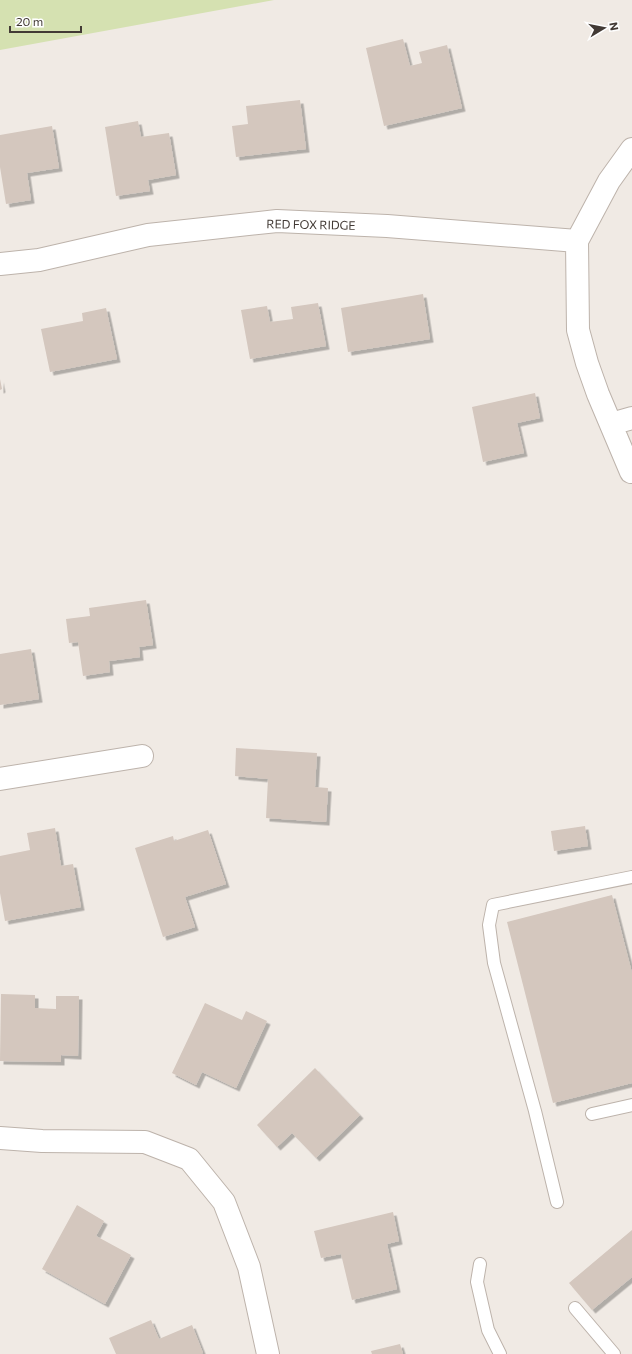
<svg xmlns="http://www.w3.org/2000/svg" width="632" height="1354" font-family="Commissioner,sans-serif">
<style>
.green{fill:#d5e1b1}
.building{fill:#d4c7be;filter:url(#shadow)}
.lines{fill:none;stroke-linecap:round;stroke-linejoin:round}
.service-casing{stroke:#bdb3ab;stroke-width:14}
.minor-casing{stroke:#bdb3ab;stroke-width:24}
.service{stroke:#fff;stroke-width:12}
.minor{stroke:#fff;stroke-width:22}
.labels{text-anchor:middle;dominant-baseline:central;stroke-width:4;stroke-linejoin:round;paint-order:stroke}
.street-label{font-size:12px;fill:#423a35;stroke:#fff}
</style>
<defs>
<filter id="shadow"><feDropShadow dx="3.5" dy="3.5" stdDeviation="0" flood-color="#0004"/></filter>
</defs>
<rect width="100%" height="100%" fill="#f0eae4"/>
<path class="green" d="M0 0H274L0 50Z"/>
<path class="building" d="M403 39 410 66 422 63 419 52 447 45 462 108 384 126 366 48Z
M300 100 306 149 236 157 232 126 248 124 246 106Z
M138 121 141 137 169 133 176 175 148 180 150 191 116 196 105 127Z
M52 126 59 168 27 173 31 200 6 204 0 167V135Z
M423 294 430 339 348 352 341 308Z
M318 303 326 346 250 359 241 310 267 306 270 322 293 319 291 307Z
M106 308 117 359 50 372 41 329 83 321 82 313Z
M0 379 2 389 0 390Z
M535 393 540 418 517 423 524 453 483 462 472 407Z
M146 600 153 645 139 647 140 657 109 661 110 672 83 676 78 642 69 643 66 619 90 616 89 608Z
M31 649 39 699 0 705V654Z
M236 748 317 753 315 787 328 788 326 822 266 818 268 779 235 776Z
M585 826 588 846 554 851 551 831Z
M55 828 61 866 73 864 81 907 5 921 0 893V856L30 850 27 833Z
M208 830 226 884 185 897 195 927 163 937 135 848 173 836 174 841Z
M612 895 632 973V1083L553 1103 507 922Z
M1 994 35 995V1008L56 1009V996H79L78 1056 61 1055V1062L0 1061Z
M205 1003 242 1020 246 1011 267 1021 236 1088 202 1072 196 1085 172 1073Z
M315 1068 360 1115 316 1158 292 1133 277 1147 257 1125Z
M77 1205 104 1221 96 1236 131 1255 105 1304 42 1269Z
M393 1212 399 1241 387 1244 397 1289 352 1300 341 1254 321 1258 314 1231Z
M632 1230V1277L592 1310 569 1283Z
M151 1320 159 1339 192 1325 203 1353 200 1354H116L109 1338Z
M400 1344 403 1354H372L371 1351Z"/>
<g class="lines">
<defs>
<path id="service" d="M592 1114 632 1105
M557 1202 535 1111 494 963 489 925 493 905 632 877
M480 1264 477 1282 488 1330 500 1354
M575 1308 614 1354"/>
<path id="minor" d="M0 264 39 260 148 235 277 221 387 226 577 241
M611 424 632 418
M631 472 598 394 587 363 578 330 577 241 609 181 632 149
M0 779 142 756
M0 1138 42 1141 145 1142 189 1159 224 1202 249 1267 268 1354"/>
</defs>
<use href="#service" class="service-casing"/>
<use href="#minor" class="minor-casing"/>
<use href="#service" class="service"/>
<use href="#minor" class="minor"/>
</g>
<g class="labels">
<g class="street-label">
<text transform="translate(311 224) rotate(1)">RED FOX RIDGE</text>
</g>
</g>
<g transform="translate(604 28) rotate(80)" stroke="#ffffff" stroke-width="3" paint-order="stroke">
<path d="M0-3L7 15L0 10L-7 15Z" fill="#423a35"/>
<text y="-6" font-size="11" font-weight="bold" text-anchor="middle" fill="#423a35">N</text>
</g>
<path d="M10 26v6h71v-6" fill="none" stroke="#423a35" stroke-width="2"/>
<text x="16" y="26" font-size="12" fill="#423a35" stroke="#ffffff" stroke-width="3" paint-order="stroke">20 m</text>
</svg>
